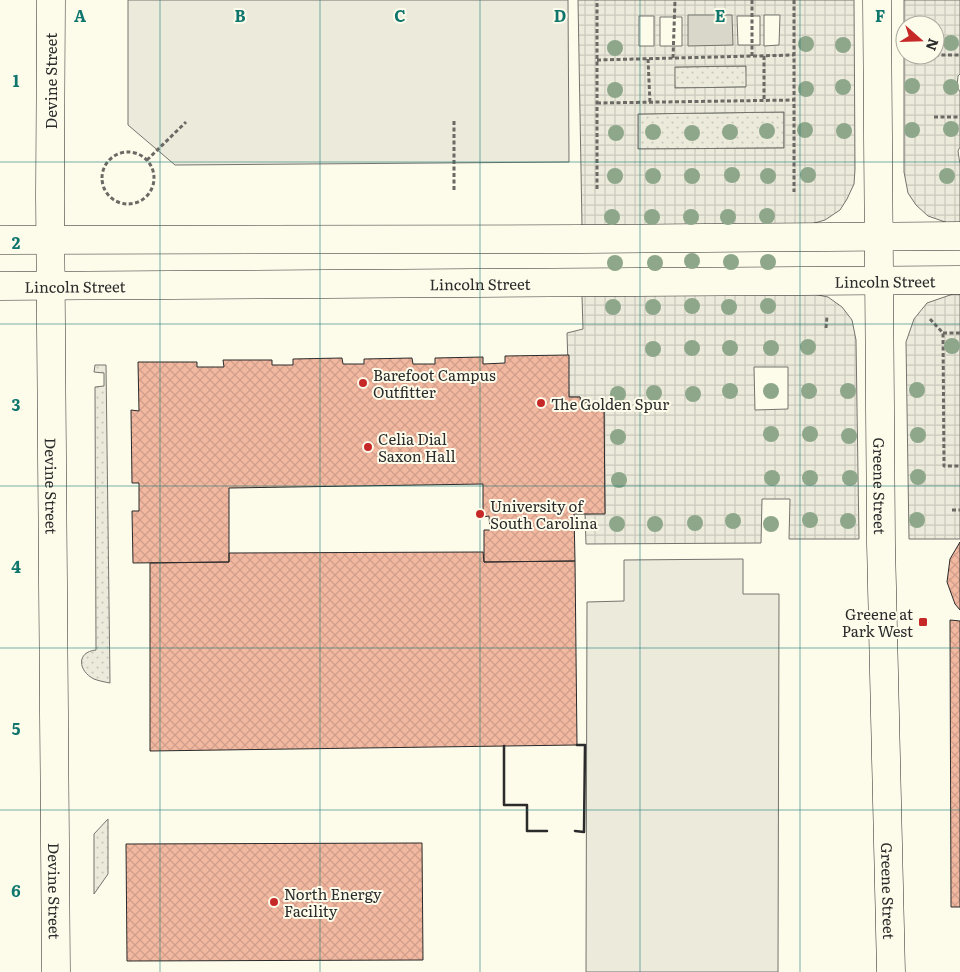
<svg xmlns="http://www.w3.org/2000/svg" width="960" height="972" font-family="Literata,serif">
<style>
.grass{fill:url(#grass-dots);stroke:#74746e}
.parking{fill:#eceadb;stroke:#74746e}
.plaza{fill:url(#plaza-grid);stroke:#74746e;fill-rule:evenodd}
.water{fill:#d8d7c9;stroke:#74746e}
.building{fill:url(#building-cross-hatch);stroke:#2b2b2b}
.lines{fill:none;stroke-linecap:round;stroke-linejoin:round}
.street-casing{stroke:#2b2b2b;stroke-width:29}
.secondary-casing{stroke:#2b2b2b;stroke-width:29}
.path{stroke:#6a6964;stroke-width:3;stroke-dasharray:4 2.5;stroke-linecap:butt}
.street{stroke:#fdfbea;stroke-width:28}
.secondary{stroke:#fdfbea;stroke-width:28}
.wall{stroke:#2b2b2b;stroke-width:2.5}
.tree{fill:#8ea78a}
.grid{fill:none;stroke:#0f766e;stroke-width:1;stroke-opacity:0.55}
.poi-dot{fill:#c62828;stroke:#fdfbea;stroke-width:2}
.labels{text-anchor:middle;dominant-baseline:central;stroke-width:4;stroke-linejoin:round;paint-order:stroke}
.street-label{font-size:15px;fill:#2b2b2b;stroke:#fdfbea}
.poi-label{font-size:15px;fill:#2b2b2b;stroke:#fdfbea;text-anchor:start}
.grid-label{font-size:16px;text-anchor:middle;font-weight:bold;fill:#0f766e;stroke:#fdfbea;stroke-width:4;stroke-linejoin:round;paint-order:stroke}
</style>
<defs>
<pattern id="grass-dots" width="8" height="8" patternUnits="userSpaceOnUse" patternTransform="scale(1.25)"><rect width="8" height="8" fill="#ecebdb"/><path d="M2 2h.1M6 6h.1" fill="none" stroke="#cbcabc" stroke-width="1.8" stroke-linecap="round"/></pattern>
<pattern id="plaza-grid" width="8" height="8" patternUnits="userSpaceOnUse" patternTransform="scale(1.25)"><rect width="8" height="8" fill="#eceadb"/><path d="M0 4h8M4 0v8" fill="none" stroke="#cbc9bc"/></pattern>
<pattern id="building-cross-hatch" width="8" height="8" patternUnits="userSpaceOnUse" patternTransform="scale(1.25)"><rect width="8" height="8" fill="#f2b8a0"/><path d="M0 0l8 8M0 8l8-8" fill="none" stroke="#d09e8a"/></pattern>
</defs>
<rect width="100%" height="100%" fill="#fdfbea"/>
<path class="grass" d="M746 66 747 87 675 88 674 67Z
M784 112V148L638 149V114Z
M95 365H106L110 683C105 682 99 681 94 679 78 671 76 652 96 650L95 387 104 386V373L94 372Z
M108 819V874L94 894V834Z"/>
<path class="parking" d="M128 0H568L569 162 175 165 128 125Z
M743 559V594H779L778 972H586L587 602 624 601V560Z"/>
<path class="plaza" d="M578 0H854L855 169 854 184 847 199 840 210 825 220 811 224 582 226ZM764 15H780L779 45 764 46ZM639 16H654V46H639ZM737 16H760V45H738ZM660 17H682V46H660ZM746 66V87L675 88V67ZM784 112V148L638 149V114Z
M904 0H960V74L958 76 957 86 960 92V147L958 151 960 164V223H948L928 216 916 205 908 193 904 172ZM905 25H935V55H905Z
M813 294 828 297 842 307 852 320 856 340 859 539H789L790 499H762L761 543 586 544 585 514 605 513 604 404 581 403 580 397H569L567 333 583 329 582 296ZM754 367H788V409L755 410Z
M953 294H960V539H909L906 342 914 319 927 303Z"/>
<path class="water" d="M688 15H732L733 45 688 46Z"/>
<path class="building" d="M569 355V397H580L581 403H604L605 514H574L575 561 484 562V530H490L489 516 483 517V484L229 488V562L133 563 132 511H139V483H132L131 410 139 411 138 362H197V367H224L223 360H272V365H293V359L342 358 343 364H364V359L412 358 413 364H435V358L483 357V364L505 363V356Z
M960 542V610L955 604 947 582 950 559Z
M483 552 484 562 575 561 577 745 150 751V563L229 562V553Z
M950 620 960 621V907H951Z
M422 843 423 960 127 961 126 844Z"/>
<g class="lines">
<defs>
<g id="street">
<path id="s1" d="M51 0 50 196 56 972"/>
<path id="s2" d="M877 0 881 544 891 972"/>
</g>
<g id="secondary">
<path d="M0 240 584 239 960 236"/>
<path id="s3" d="M0 286 960 280"/>
</g>
</defs>
<use href="#street" class="street-casing"/>
<use href="#secondary" class="secondary-casing"/>
<path class="path" d="M794 0V192
M935 55H960
M752 56V0
M764 56V100
M673 58 675 0
M648 59 650 103
M597 60 794 55
M597 103 794 100
M934 117H960
M102 178a26 26 0 1 1 52 0a26 26 0 1 1-52 0Z
M147 160 186 122
M597 189V0
M454 190V119
M930 319 943 333 944 466H960
M826 328 827 316
M943 333H960
M952 510H960"/>
<use href="#street" class="street"/>
<use href="#secondary" class="secondary"/>
<path class="wall" d="M504 746V805H527V831H547
M575 831 584 832 585 745H577"/>
</g>
<g class="tree">
<circle cx="951" cy="43" r="8"/>
<circle cx="806" cy="44" r="8"/>
<circle cx="843" cy="45" r="8"/>
<circle cx="615" cy="48" r="8"/>
<circle cx="912" cy="86" r="8"/>
<circle cx="843" cy="87" r="8"/>
<circle cx="951" cy="87" r="8"/>
<circle cx="806" cy="89" r="8"/>
<circle cx="615" cy="90" r="8"/>
<circle cx="951" cy="129" r="8"/>
<circle cx="805" cy="130" r="8"/>
<circle cx="912" cy="130" r="8"/>
<circle cx="767" cy="131" r="8"/>
<circle cx="844" cy="131" r="8"/>
<circle cx="653" cy="132" r="8"/>
<circle cx="730" cy="132" r="8"/>
<circle cx="616" cy="133" r="8"/>
<circle cx="692" cy="133" r="8"/>
<circle cx="732" cy="175" r="8"/>
<circle cx="808" cy="175" r="8"/>
<circle cx="615" cy="176" r="8"/>
<circle cx="653" cy="176" r="8"/>
<circle cx="692" cy="176" r="8"/>
<circle cx="768" cy="176" r="8"/>
<circle cx="947" cy="176" r="8"/>
<circle cx="767" cy="216" r="8"/>
<circle cx="612" cy="217" r="8"/>
<circle cx="652" cy="217" r="8"/>
<circle cx="691" cy="217" r="8"/>
<circle cx="728" cy="217" r="8"/>
<circle cx="692" cy="261" r="8"/>
<circle cx="731" cy="262" r="8"/>
<circle cx="768" cy="262" r="8"/>
<circle cx="615" cy="263" r="8"/>
<circle cx="655" cy="263" r="8"/>
<circle cx="692" cy="306" r="8"/>
<circle cx="768" cy="306" r="8"/>
<circle cx="613" cy="307" r="8"/>
<circle cx="653" cy="307" r="8"/>
<circle cx="729" cy="307" r="8"/>
<circle cx="952" cy="346" r="8"/>
<circle cx="808" cy="347" r="8"/>
<circle cx="692" cy="348" r="8"/>
<circle cx="730" cy="348" r="8"/>
<circle cx="771" cy="348" r="8"/>
<circle cx="653" cy="349" r="8"/>
<circle cx="917" cy="390" r="8"/>
<circle cx="730" cy="391" r="8"/>
<circle cx="771" cy="391" r="8"/>
<circle cx="809" cy="391" r="8"/>
<circle cx="848" cy="391" r="8"/>
<circle cx="654" cy="393" r="8"/>
<circle cx="618" cy="394" r="8"/>
<circle cx="693" cy="394" r="8"/>
<circle cx="771" cy="434" r="8"/>
<circle cx="810" cy="434" r="8"/>
<circle cx="918" cy="435" r="8"/>
<circle cx="849" cy="436" r="8"/>
<circle cx="618" cy="437" r="8"/>
<circle cx="918" cy="477" r="8"/>
<circle cx="772" cy="478" r="8"/>
<circle cx="810" cy="478" r="8"/>
<circle cx="850" cy="478" r="8"/>
<circle cx="619" cy="480" r="8"/>
<circle cx="810" cy="520" r="8"/>
<circle cx="917" cy="520" r="8"/>
<circle cx="733" cy="521" r="8"/>
<circle cx="848" cy="521" r="8"/>
<circle cx="695" cy="523" r="8"/>
<circle cx="617" cy="524" r="8"/>
<circle cx="655" cy="524" r="8"/>
<circle cx="771" cy="524" r="8"/>
</g>
<path class="grid" d="M160 0V972M320 0V972M480 0V972M640 0V972M800 0V972M0 162H960M0 324H960M0 486H960M0 648H960M0 810H960"/>
<g class="poi-dot">
<circle cx="363" cy="383" r="5"/>
<circle cx="541" cy="403" r="5"/>
<circle cx="368" cy="447" r="5"/>
<circle cx="480" cy="514" r="5"/>
<rect x="918" y="617" width="10" height="10" rx="2.5"/>
<circle cx="274" cy="902" r="5"/>
</g>
<g class="labels">
<g class="street-label">
<text transform="translate(50 81) rotate(-90)">Devine Street</text>
<text stroke="none"><textPath href="#s3" startOffset="885">Lincoln Street</textPath></text>
<text stroke="none"><textPath href="#s3" startOffset="480">Lincoln Street</textPath></text>
<text stroke="none"><textPath href="#s3" startOffset="75">Lincoln Street</textPath></text>
<text stroke="none"><textPath href="#s1" startOffset="486">Devine Street</textPath></text>
<text stroke="none"><textPath href="#s2" startOffset="486">Greene Street</textPath></text>
<text stroke="none"><textPath href="#s1" startOffset="891">Devine Street</textPath></text>
<text stroke="none"><textPath href="#s2" startOffset="891">Greene Street</textPath></text>
</g>
<g class="poi-label">
<text x="373" y="374">Barefoot Campus<tspan x="373" dy="17">Outfitter</tspan></text>
<text x="551" y="403">The Golden Spur</text>
<text x="378" y="438">Celia Dial<tspan x="378" dy="17">Saxon Hall</tspan></text>
<text x="490" y="505">University of<tspan x="490" dy="17">South Carolina</tspan></text>
<text x="913" y="613" text-anchor="end">Greene at<tspan x="913" dy="17">Park West</tspan></text>
<text x="284" y="893">North Energy<tspan x="284" dy="17">Facility</tspan></text>
</g>
</g>
<g class="grid-label">
<text x="80" y="22">A</text>
<text x="240" y="22">B</text>
<text x="400" y="22">C</text>
<text x="560" y="22">D</text>
<text x="720" y="22">E</text>
<text x="880" y="22">F</text>
<text x="16" y="87">1</text>
<text x="16" y="249">2</text>
<text x="16" y="411">3</text>
<text x="16" y="573">4</text>
<text x="16" y="735">5</text>
<text x="16" y="897">6</text>
</g>
<g transform="translate(920 40) rotate(110)"><circle r="24" fill="#fdfbea" stroke="#a9a89e"/>
<path d="M0-4L9 19L0 12L-9 19Z" fill="#c62828"/>
<text y="-8" font-size="14" font-weight="bold" text-anchor="middle" fill="#2b2b2b">N</text>
</g>
</svg>
